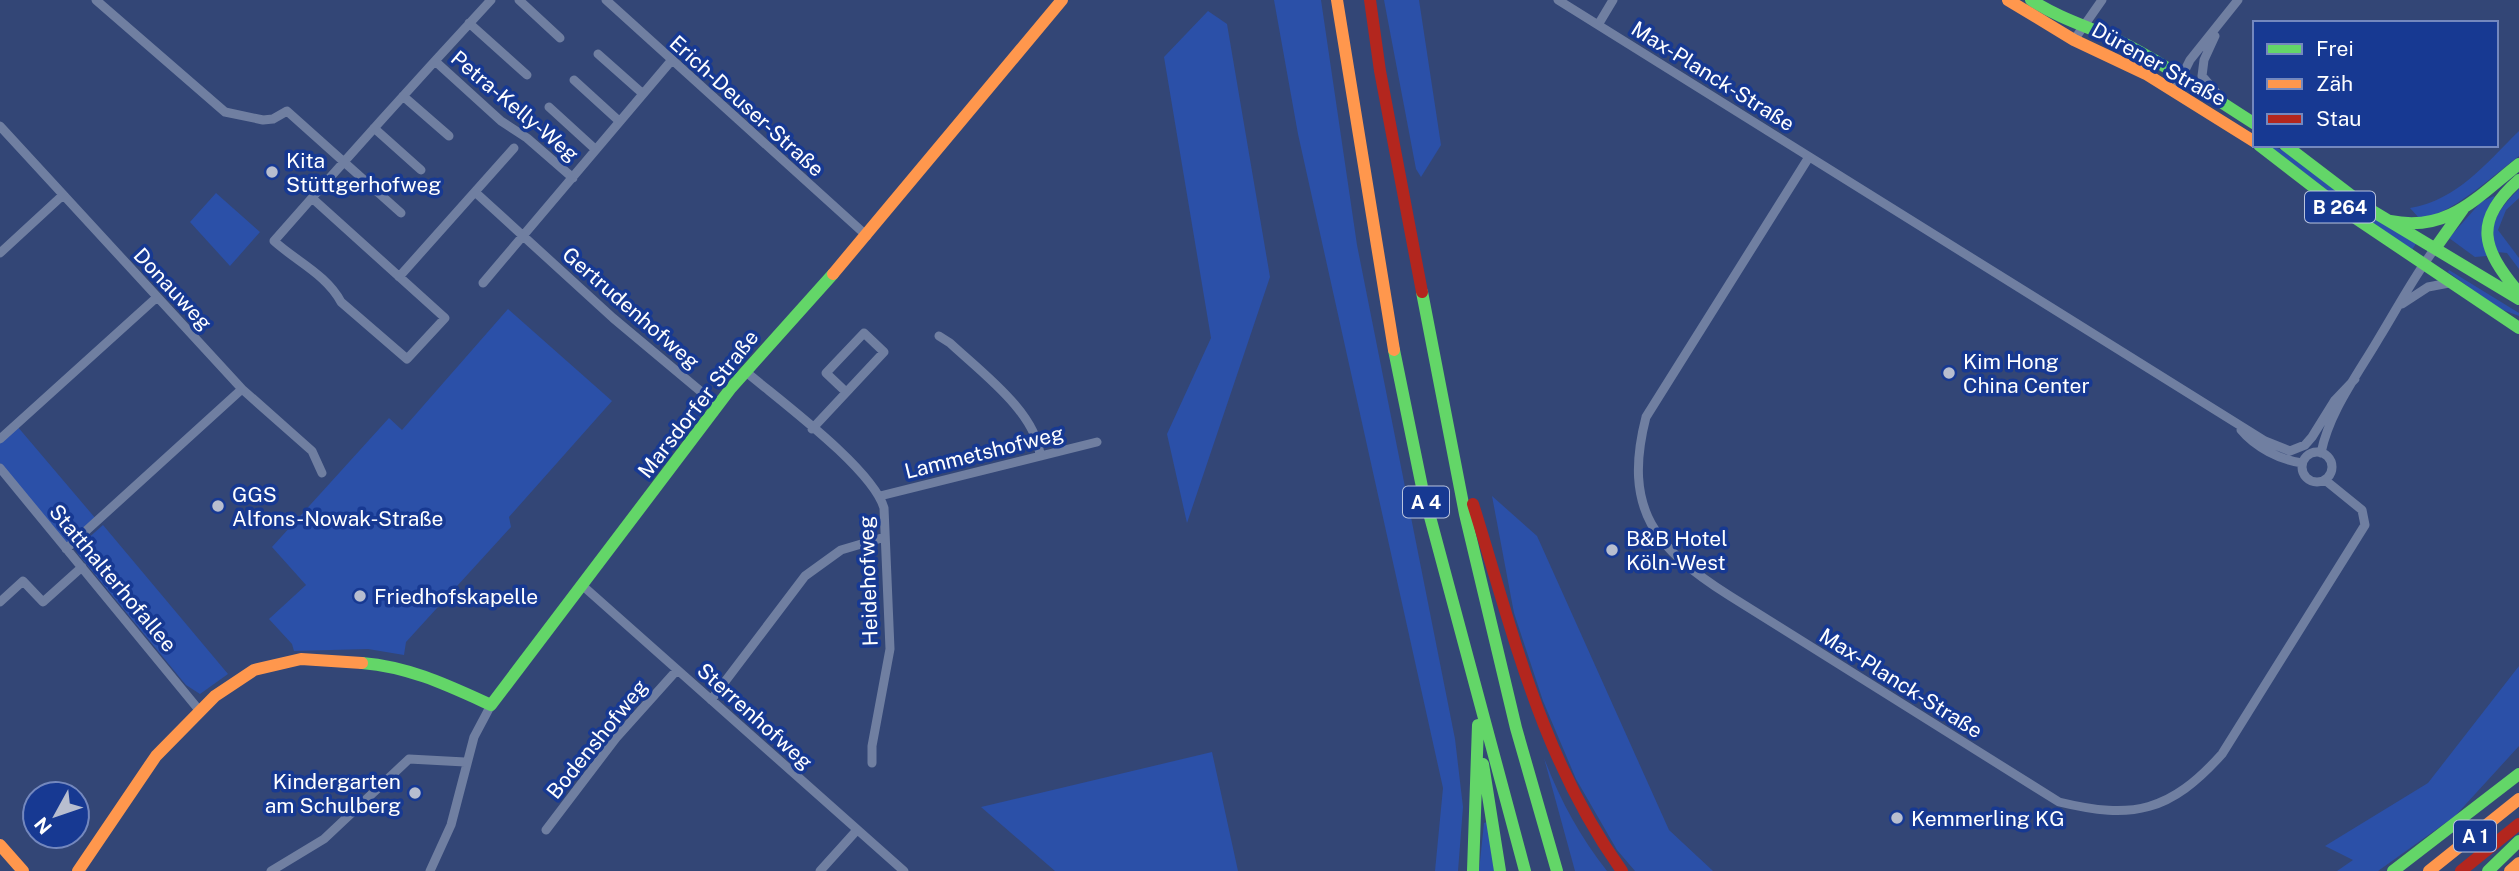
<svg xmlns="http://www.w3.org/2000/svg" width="2519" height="871" font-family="'Public Sans',sans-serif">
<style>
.green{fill:#2b50a8}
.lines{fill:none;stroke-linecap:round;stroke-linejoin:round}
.street{stroke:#707fa1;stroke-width:9}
.fast{stroke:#63d668;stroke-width:12}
.slow{stroke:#ff974d;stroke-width:12}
.jam{stroke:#b3261e;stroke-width:12}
.poi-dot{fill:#b8becf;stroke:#173992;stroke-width:2.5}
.labels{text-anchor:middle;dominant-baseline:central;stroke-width:7;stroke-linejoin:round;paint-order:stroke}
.shield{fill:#173992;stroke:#b9c4de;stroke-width:2}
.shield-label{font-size:19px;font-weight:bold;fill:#fff}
.street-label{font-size:21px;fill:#fff;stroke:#173992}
.poi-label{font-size:21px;fill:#fff;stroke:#173992;text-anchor:start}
</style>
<rect width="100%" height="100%" fill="#334676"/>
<path class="green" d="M1274 0H1321L1357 245 1455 739 1463 807 1458 871H1435L1443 788 1298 134Z
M1384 0H1419L1441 145 1421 177 1416 169Z
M1208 11 1227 24 1270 277 1187 523 1167 434 1211 338 1164 57Z
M2519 131V156C2495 174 2448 218 2419 218L2410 208C2458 200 2486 163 2519 131Z
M2268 145 2282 150 2417 242 2412 250 2368 221Z
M2519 189V198L2506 210 2498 230 2519 258V269L2507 253 2497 252C2486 224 2500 208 2519 189Z
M216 193 260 232 230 266 190 222Z
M2494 196 2487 256 2475 257 2449 238 2481 202Z
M2449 270 2519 313V316L2498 308 2448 272Z
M508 309 612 401 509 517 511 527 406 642 404 655 368 649 294 651 292 644 269 619 306 585 272 547 389 418 402 430Z
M17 426 96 519 67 544 0 463V441Z
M1492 496 1537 536 1669 830 1713 871H1635L1617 850 1576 779 1543 701 1514 613Z
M103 525 228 674 200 694 186 685 78 554 76 549Z
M2519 666V746L2455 816 2378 871H2337L2353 860 2325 846 2428 783Z
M1212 752 1238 871H1055L981 807Z
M1544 758C1560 800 1579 835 1607 871H1575Z
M1487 822 1494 871H1479L1484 823Z"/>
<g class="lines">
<path class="street" d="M96 0 225 112 263 120 273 119 287 111 401 213
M519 0 560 38
M606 0 867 236
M1558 0 2265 441 2290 451 2305 445 2312 437 2335 400 2355 379
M469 23 527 75
M1598 25 1613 0
M2215 36 2204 60 2202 76 2220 97
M2074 40 2102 0
M598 54 642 93
M435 61 501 121 527 138 573 178
M574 80 619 121
M2174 92 2190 60 2238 0
M403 96 449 136
M549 107 595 149
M0 126 242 389 312 451 322 473
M374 128 421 170
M1809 157 1646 417C1622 510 1656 549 1730 596L2059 802C2133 820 2170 812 2222 754L2365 525 2362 510 2325 480
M475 192 613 318 717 405
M312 198 445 318 407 359 341 302C327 275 296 261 274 241 345 160 417 80 491 0
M0 253 63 195
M399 277 514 148
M483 283 671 61
M2402 304 2428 287 2449 283
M939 336 950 343C981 372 1037 413 1040 456
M745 371C779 400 872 468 884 508L890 649 872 746V763
M812 429 884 352 864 333 826 373 846 392
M2241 430C2255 447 2280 460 2302 463
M0 439 156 298
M2302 467a15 15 0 1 1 30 0a15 15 0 1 1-30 0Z
M2321 453C2329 412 2358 374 2379 338 2398 307 2414 276 2436 247
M0 468 199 710
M880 496 1097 442
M66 549 242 389
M583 586 904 871
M0 602 23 581 43 602 82 567
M711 700 805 576 841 550 885 537
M546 830 616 738 677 670
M271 871 324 839 409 759 465 762
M430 871 451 825 474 737 491 705
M820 871 857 830"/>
<path class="fast" d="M2031 0C2061 19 2084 25 2115 39 2164 63 2209 95 2255 124
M2259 145 2342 209 2519 328
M2285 145 2369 209 2519 299
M2519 180C2472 221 2482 249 2519 293
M2390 221C2448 233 2477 197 2519 164
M2436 247 2463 209
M1422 292 1465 514 1516 728 1557 871
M1394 350 1422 487 1525 871
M362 663C410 667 447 685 491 705L731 388 833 274
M1483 764 1500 871
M1473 871 1478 725
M2393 871 2519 774
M2488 871 2519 841"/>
<path class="slow" d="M1337 0 1394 350
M2008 0 2074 40 2146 74 2255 142
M833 274 1062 0
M0 845 23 871
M78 871 156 756 215 696 254 670 301 659 362 663
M2429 871 2519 799
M2510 871 2519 863"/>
<path class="jam" d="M1370 0 1380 71 1422 292
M1473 504C1514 635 1541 758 1622 871
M2461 871 2519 824"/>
</g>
<g class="poi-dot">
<circle cx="272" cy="172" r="7"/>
<circle cx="1949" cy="373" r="7"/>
<circle cx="218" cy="506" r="7"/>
<circle cx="1612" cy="550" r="7"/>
<circle cx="360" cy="596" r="7"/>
<circle cx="415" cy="793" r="7"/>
<circle cx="1897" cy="818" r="7"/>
</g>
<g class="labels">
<g class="shield">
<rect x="2305" y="191.5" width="70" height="31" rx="5"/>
<rect x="1403" y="486.5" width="46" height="31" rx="5"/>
<rect x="2454" y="820.5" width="42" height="31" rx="5"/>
</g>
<g class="shield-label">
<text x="2340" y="207">B 264</text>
<text x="1426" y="502">A 4</text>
<text x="2475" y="836">A 1</text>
</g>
<g class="street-label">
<text transform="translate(2159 64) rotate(29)">Dürener Straße</text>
<text transform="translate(1713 76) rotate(32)">Max-Planck-Straße</text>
<text transform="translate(515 106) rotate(40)">Petra-Kelly-Weg</text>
<text transform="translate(747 106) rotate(42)">Erich-Deuser-Straße</text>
<text transform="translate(173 289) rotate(47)">Donauweg</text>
<text transform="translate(631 308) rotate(41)">Gertrudenhofweg</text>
<text transform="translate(698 404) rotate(-52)">Marsdorfer Straße</text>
<text transform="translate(984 452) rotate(-14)">Lammetshofweg</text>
<text transform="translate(113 578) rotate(50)">Statthalterhofallee</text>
<text transform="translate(868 581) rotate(-92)">Heidehofweg</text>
<text transform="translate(1901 683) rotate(32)">Max-Planck-Straße</text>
<text transform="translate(755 716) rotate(42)">Sterrenhofweg</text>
<text transform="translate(597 739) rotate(-51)">Bodenshofweg</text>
</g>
<g class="poi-label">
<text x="286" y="160">Kita<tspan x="286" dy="24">Stüttgerhofweg</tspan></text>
<text x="1963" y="361">Kim Hong<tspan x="1963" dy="24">China Center</tspan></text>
<text x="232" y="494">GGS<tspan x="232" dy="24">Alfons-Nowak-Straße</tspan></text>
<text x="1626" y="538">B&amp;B Hotel<tspan x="1626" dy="24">Köln-West</tspan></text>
<text x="374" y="596">Friedhofskapelle</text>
<text x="401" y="781" text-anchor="end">Kindergarten<tspan x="401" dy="24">am Schulberg</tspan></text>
<text x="1911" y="818">Kemmerling KG</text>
</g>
</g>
<rect x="2253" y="21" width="245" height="126" fill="#173992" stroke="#7488be" stroke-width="2"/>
<rect x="2267" y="44" width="35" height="10" fill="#63d668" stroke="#7488be" stroke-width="2"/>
<text x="2316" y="56" font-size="21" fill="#ffffff">Frei</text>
<rect x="2267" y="79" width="35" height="10" fill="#ff974d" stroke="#7488be" stroke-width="2"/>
<text x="2316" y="91" font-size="21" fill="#ffffff">Zäh</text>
<rect x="2267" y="114" width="35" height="10" fill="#b3261e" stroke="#7488be" stroke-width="2"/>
<text x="2316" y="126" font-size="21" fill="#ffffff">Stau</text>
<g transform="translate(56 815) rotate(230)"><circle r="33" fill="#173992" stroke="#7488be" stroke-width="2"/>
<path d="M0-5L12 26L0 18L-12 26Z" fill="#b8becf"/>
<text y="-10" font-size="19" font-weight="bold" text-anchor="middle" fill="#ffffff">N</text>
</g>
</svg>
